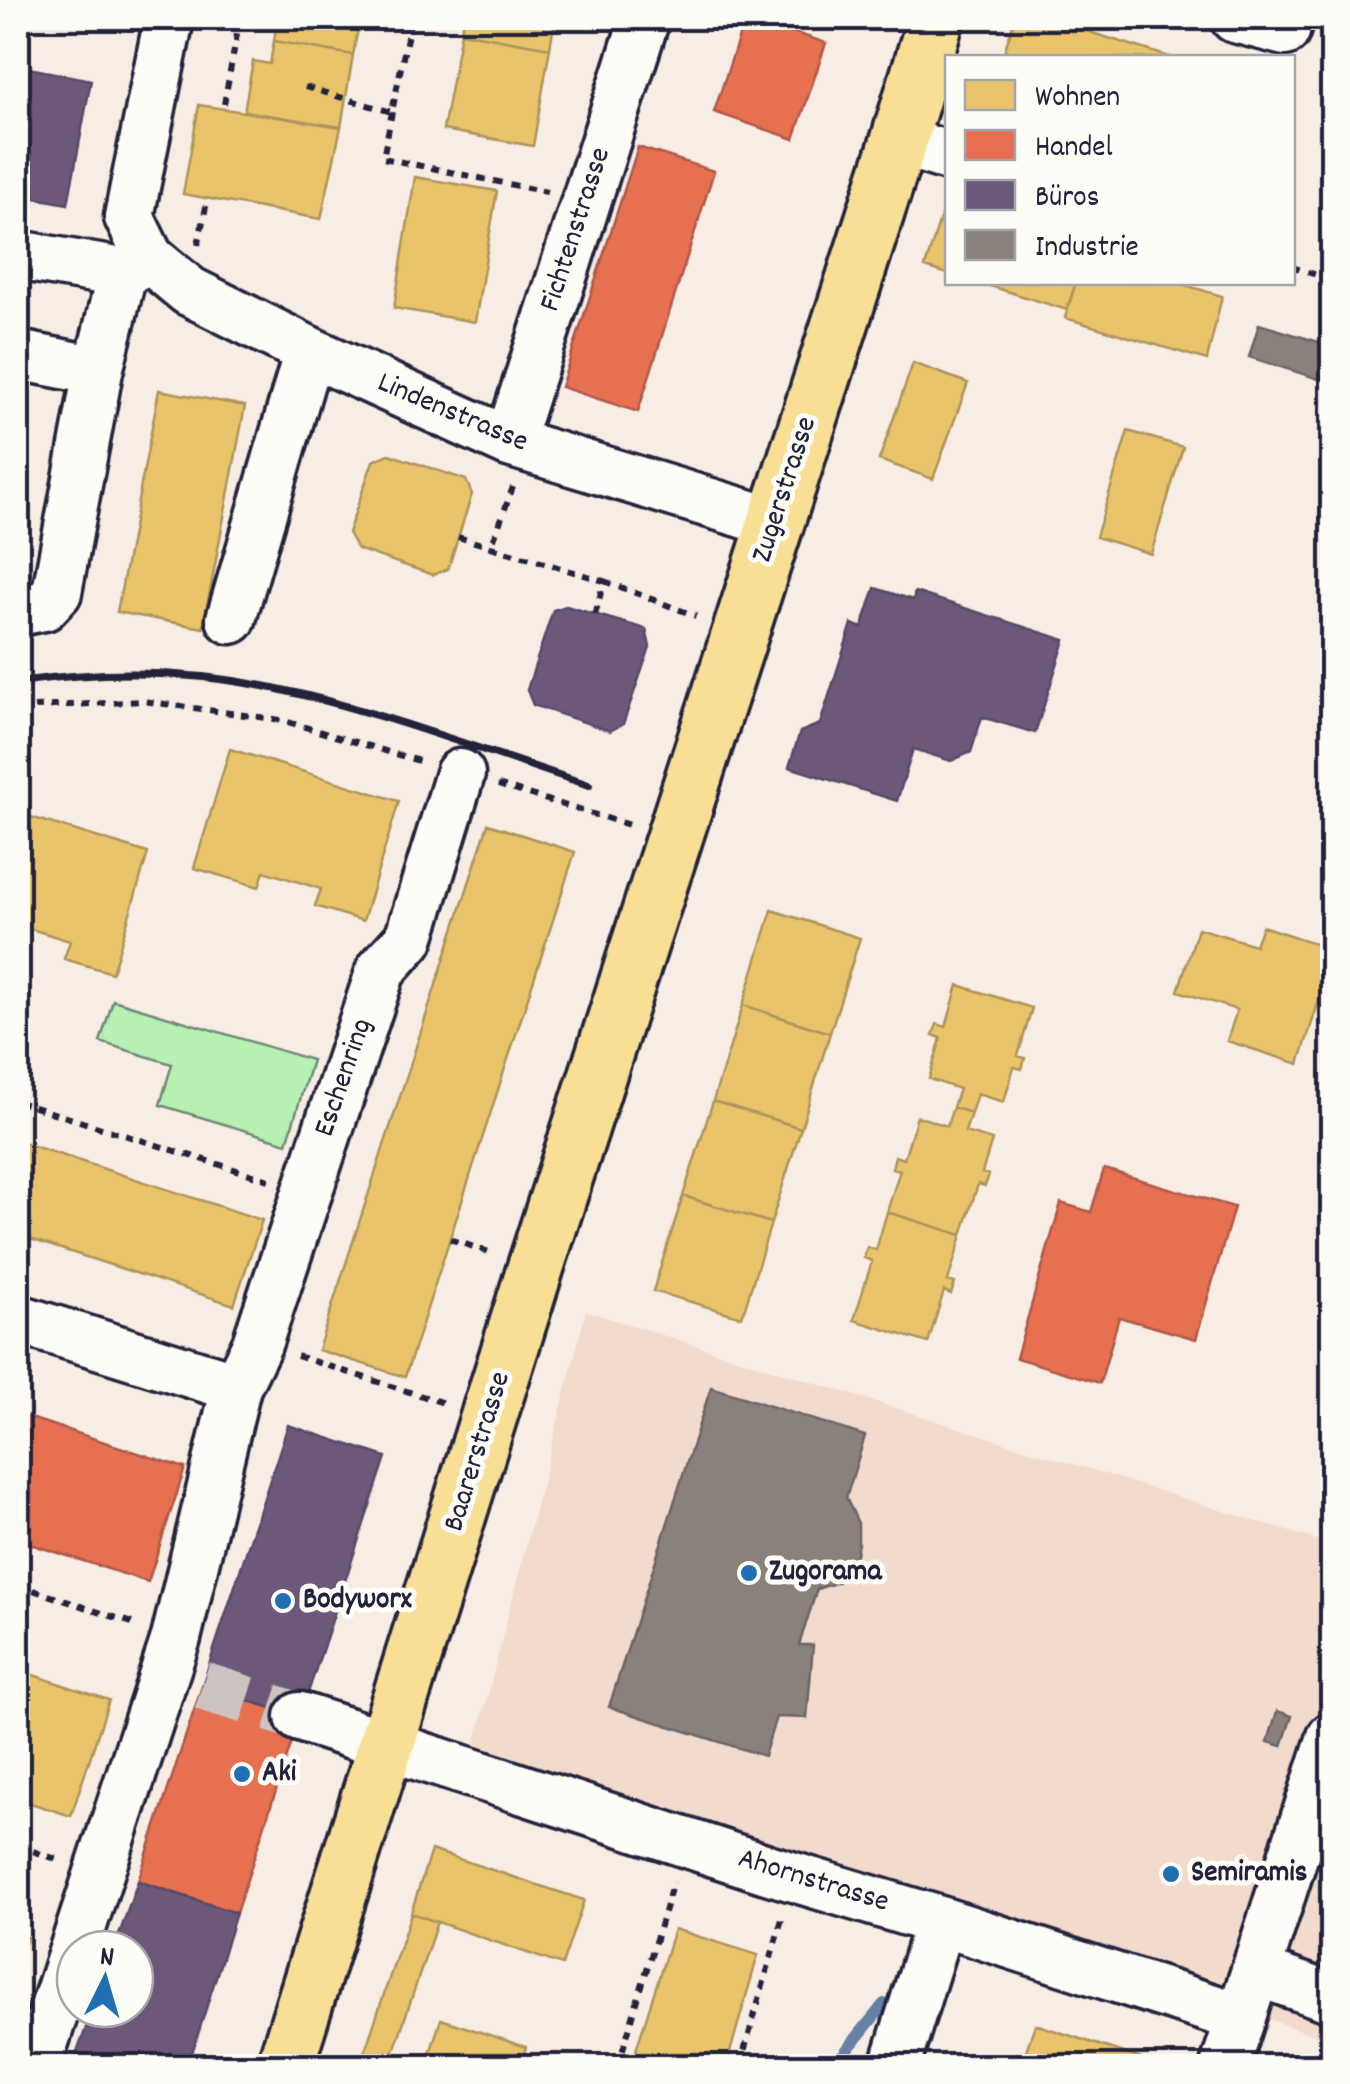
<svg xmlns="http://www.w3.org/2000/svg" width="1350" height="2084" font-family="Dekko,sans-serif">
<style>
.built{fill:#f2dacd}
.green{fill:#b7f0b3;stroke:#6c8977;stroke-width:2.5}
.homes{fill:#e9c46a;stroke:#ad935c;stroke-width:2.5}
.shops{fill:#e76f51;stroke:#ac584a;stroke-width:2.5}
.offices{fill:#6d597a;stroke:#564867;stroke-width:2.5}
.industry{fill:#8a817c;stroke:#6b6468;stroke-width:2.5}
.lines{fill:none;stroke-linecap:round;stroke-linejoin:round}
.stream{stroke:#6681a6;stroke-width:12}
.minor-tunnel{stroke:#cdc4c2;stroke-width:48;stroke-dasharray:48 24;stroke-linecap:butt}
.minor-casing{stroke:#22223b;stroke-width:55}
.major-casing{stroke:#22223b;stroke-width:62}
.path{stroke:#22223b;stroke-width:6;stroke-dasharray:8 8;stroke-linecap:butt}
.minor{stroke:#fdfcf7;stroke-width:48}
.major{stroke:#f9df96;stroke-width:55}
.rail{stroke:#22223b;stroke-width:8}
.poi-dot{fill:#1f6fb2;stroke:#fdfcf7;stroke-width:4}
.labels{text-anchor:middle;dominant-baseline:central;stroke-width:10;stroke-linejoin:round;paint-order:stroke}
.street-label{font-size:30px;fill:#22223b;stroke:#fdfcf7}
.poi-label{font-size:30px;font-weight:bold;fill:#22223b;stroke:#fdfcf7;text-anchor:start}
</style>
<rect width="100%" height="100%" fill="#f8ede4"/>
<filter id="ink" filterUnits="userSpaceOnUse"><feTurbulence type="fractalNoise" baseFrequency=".01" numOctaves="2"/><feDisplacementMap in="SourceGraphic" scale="20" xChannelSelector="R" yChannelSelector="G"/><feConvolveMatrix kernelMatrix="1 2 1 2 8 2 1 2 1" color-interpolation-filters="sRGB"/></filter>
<g filter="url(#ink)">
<path class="built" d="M586 1311 1332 1545V2041L475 1745Z"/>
<path class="green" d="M113 1000 312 1060 287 1143 160 1105 172 1064 100 1042Z"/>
<path class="homes" d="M259 18H360L353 55 274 41 276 27 257 24Z
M463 18H555L550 48 461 32Z
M1015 18H1044L1173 58H1002Z
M461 32 550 48 533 146 443 130Z
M274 41 353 55 341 127 244 111 253 61 270 64Z
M199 105 341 127 321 219 183 194Z
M415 177 497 191 475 322 394 308Z
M945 203 948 204V274L925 267Z
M977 282H1076L1067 310Z
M1076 282H1175L1222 296 1207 360 1065 318Z
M913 363 968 383 933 479 879 460Z
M159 390 245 406 203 628 117 612Z
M1128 431 1183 447 1151 554 1096 537Z
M389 454 466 480 472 494 448 569 433 575 357 549 348 533 373 461Z
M230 749 399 801 363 921 315 906 321 889 264 871 259 887 194 868Z
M18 813 148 853 112 973 64 959 70 941 18 925Z
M488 824 575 852 405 1377 318 1350Z
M772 910 860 938 830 1033 743 1005Z
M1262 926 1332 949V959L1299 1064 1227 1041 1237 1010 1178 991 1198 928 1255 945Z
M958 985 1032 1008 1018 1056 1025 1058 1022 1069 1014 1067 1004 1102 977 1094 971 1113 953 1107 959 1089 929 1079 941 1038 933 1035 937 1024 946 1027Z
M743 1005 830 1033 801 1128 713 1101Z
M713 1101 801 1128 771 1223 683 1196Z
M953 1107 971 1113 965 1132 992 1140 982 1173 989 1175 985 1186 978 1184 962 1235 887 1212 900 1170 892 1168 895 1156 904 1159 917 1116 947 1126Z
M18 1141 262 1220 234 1305 18 1235Z
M683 1196 771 1223 742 1317 653 1291Z
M887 1212 962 1235 948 1281 955 1283 951 1294 944 1291 928 1343 854 1320 872 1261 864 1258 867 1247 876 1250Z
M18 1670 109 1700 71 1816 18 1799Z
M431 1850 584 1900 562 1965 411 1913Z
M411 1913 437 1922 389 2066H360Z
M674 1929 758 1955 726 2066H631Z
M18 1935 27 1938 18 1967Z
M441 2019 526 2047 520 2066H426Z
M1035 2024 1142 2059 1139 2066H1021Z"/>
<path class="shops" d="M745 18H751L826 43 794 139 714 112Z
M638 147 714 171 638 412 561 387Z
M1332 1132V1161L1324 1159Z
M1104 1169 1234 1207 1196 1339 1119 1317 1100 1383 1016 1358 1061 1203 1091 1212Z
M18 1414 185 1468 148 1582 18 1540Z
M202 1686 300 1717 236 1913 138 1881Z"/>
<path class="offices" d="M18 66 91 80 68 204 18 195Z
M1332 225V267L1321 263Z
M18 420 24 421 18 457Z
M875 588 913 600 915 592 1065 640 1035 733 982 717 971 752 951 761 913 749 897 801 789 767 800 732 820 724 852 624 862 628Z
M566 606 646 629 650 647 623 724 610 731 533 705 527 690 553 610Z
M288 1425 386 1457 300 1717 202 1686Z
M138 1881 236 1913 188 2066H72L93 2009H135V1949H114Z"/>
<path class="industry" d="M1259 324 1332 346V383L1249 357Z
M711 1387 865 1436 846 1498 858 1523V1543L854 1565 838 1582 817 1589 799 1645H813L807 1718 776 1717 764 1756 609 1707Z
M1277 1711 1292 1716 1282 1746 1268 1742Z"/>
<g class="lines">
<path class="stream" d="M834 2066 884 2004"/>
<path class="minor-tunnel" d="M202 1686 300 1717"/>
<defs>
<path id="minor" d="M1235 18 1285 31 1289 18
M899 141 948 156
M18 255 122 273
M149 258 129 217 169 18
M18 355 98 371
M509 442 645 18
M18 611 44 606 57 592 98 371 122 273 149 258 189 291 309 351 509 442 776 523
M231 619 309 351
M18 1319 236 1387
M300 1717 767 1869 940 1921 1241 2018
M1256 1971 1332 1998
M36 2066 176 1638 236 1387 257 1344 381 970 409 939 460 774
M895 2066 940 1921
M1225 2066 1332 1737"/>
<path id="major" d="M285 2066 536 1266 899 141 936 18"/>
</defs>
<use href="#minor" class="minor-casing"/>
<use href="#major" class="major-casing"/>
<path class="path" d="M305 87 392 112 411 18
M224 104 240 18
M392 112 383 158 547 192
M198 245 207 202
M1292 267 1332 280
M513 487 491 547 604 581 595 615
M458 537 491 547
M604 581 696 616
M18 708 143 701 281 720 419 761
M498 785 629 825
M18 1102 269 1180
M450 1239 492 1253
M297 1356 447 1404
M18 1585 135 1624
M18 1846 59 1860
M618 2066 673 1882
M740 2066 782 1919"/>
<use href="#minor" class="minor"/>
<use href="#major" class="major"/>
<path class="rail" d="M18 682C100 670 186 670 268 687 375 709 485 752 589 785"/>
</g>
</g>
<g class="poi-dot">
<circle cx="749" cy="1573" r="10"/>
<circle cx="283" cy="1601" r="10"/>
<circle cx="242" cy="1774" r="10"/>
<circle cx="1171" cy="1874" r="10"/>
</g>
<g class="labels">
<g class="street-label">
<text transform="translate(577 230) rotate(-72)">Fichtenstrasse</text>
<text transform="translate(452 414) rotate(23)">Lindenstrasse</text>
<text transform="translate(786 490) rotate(-72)">Zugerstrasse</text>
<text transform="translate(345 1078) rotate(-71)">Eschenring</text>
<text transform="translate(479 1452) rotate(-73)">Baarerstrasse</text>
<text transform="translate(813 1882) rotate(17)">Ahornstrasse</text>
</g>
<g class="poi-label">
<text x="769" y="1573">Zugorama</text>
<text x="303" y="1601">Bodyworx</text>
<text x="262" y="1774">Aki</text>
<text x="1191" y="1874">Semiramis</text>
</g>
</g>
<rect width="1350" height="2084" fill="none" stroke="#fdfcf7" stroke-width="60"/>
<rect x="30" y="30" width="1290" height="2024" fill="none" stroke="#22223b" stroke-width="4" filter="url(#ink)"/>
<rect x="945" y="55" width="350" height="230" fill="#fdfcf7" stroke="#a5a5ac" stroke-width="2.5"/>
<rect x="965" y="80" width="50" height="30" fill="#e9c46a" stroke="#a5a5ac" stroke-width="2.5"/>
<text x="1035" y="105" font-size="30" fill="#22223b">Wohnen</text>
<rect x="965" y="130" width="50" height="30" fill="#e76f51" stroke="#a5a5ac" stroke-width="2.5"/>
<text x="1035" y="155" font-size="30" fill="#22223b">Handel</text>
<rect x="965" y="180" width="50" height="30" fill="#6d597a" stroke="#a5a5ac" stroke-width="2.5"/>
<text x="1035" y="205" font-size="30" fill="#22223b">Büros</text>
<rect x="965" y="230" width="50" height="30" fill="#8a817c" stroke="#a5a5ac" stroke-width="2.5"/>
<text x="1035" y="255" font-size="30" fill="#22223b">Industrie</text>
<g transform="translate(105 1979) rotate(5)"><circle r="48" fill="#fdfcf7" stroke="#a5a5ac" stroke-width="2.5"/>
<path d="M0-8L18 38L0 25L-18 38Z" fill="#1f6fb2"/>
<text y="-15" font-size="28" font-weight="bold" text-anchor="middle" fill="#22223b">N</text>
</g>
</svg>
